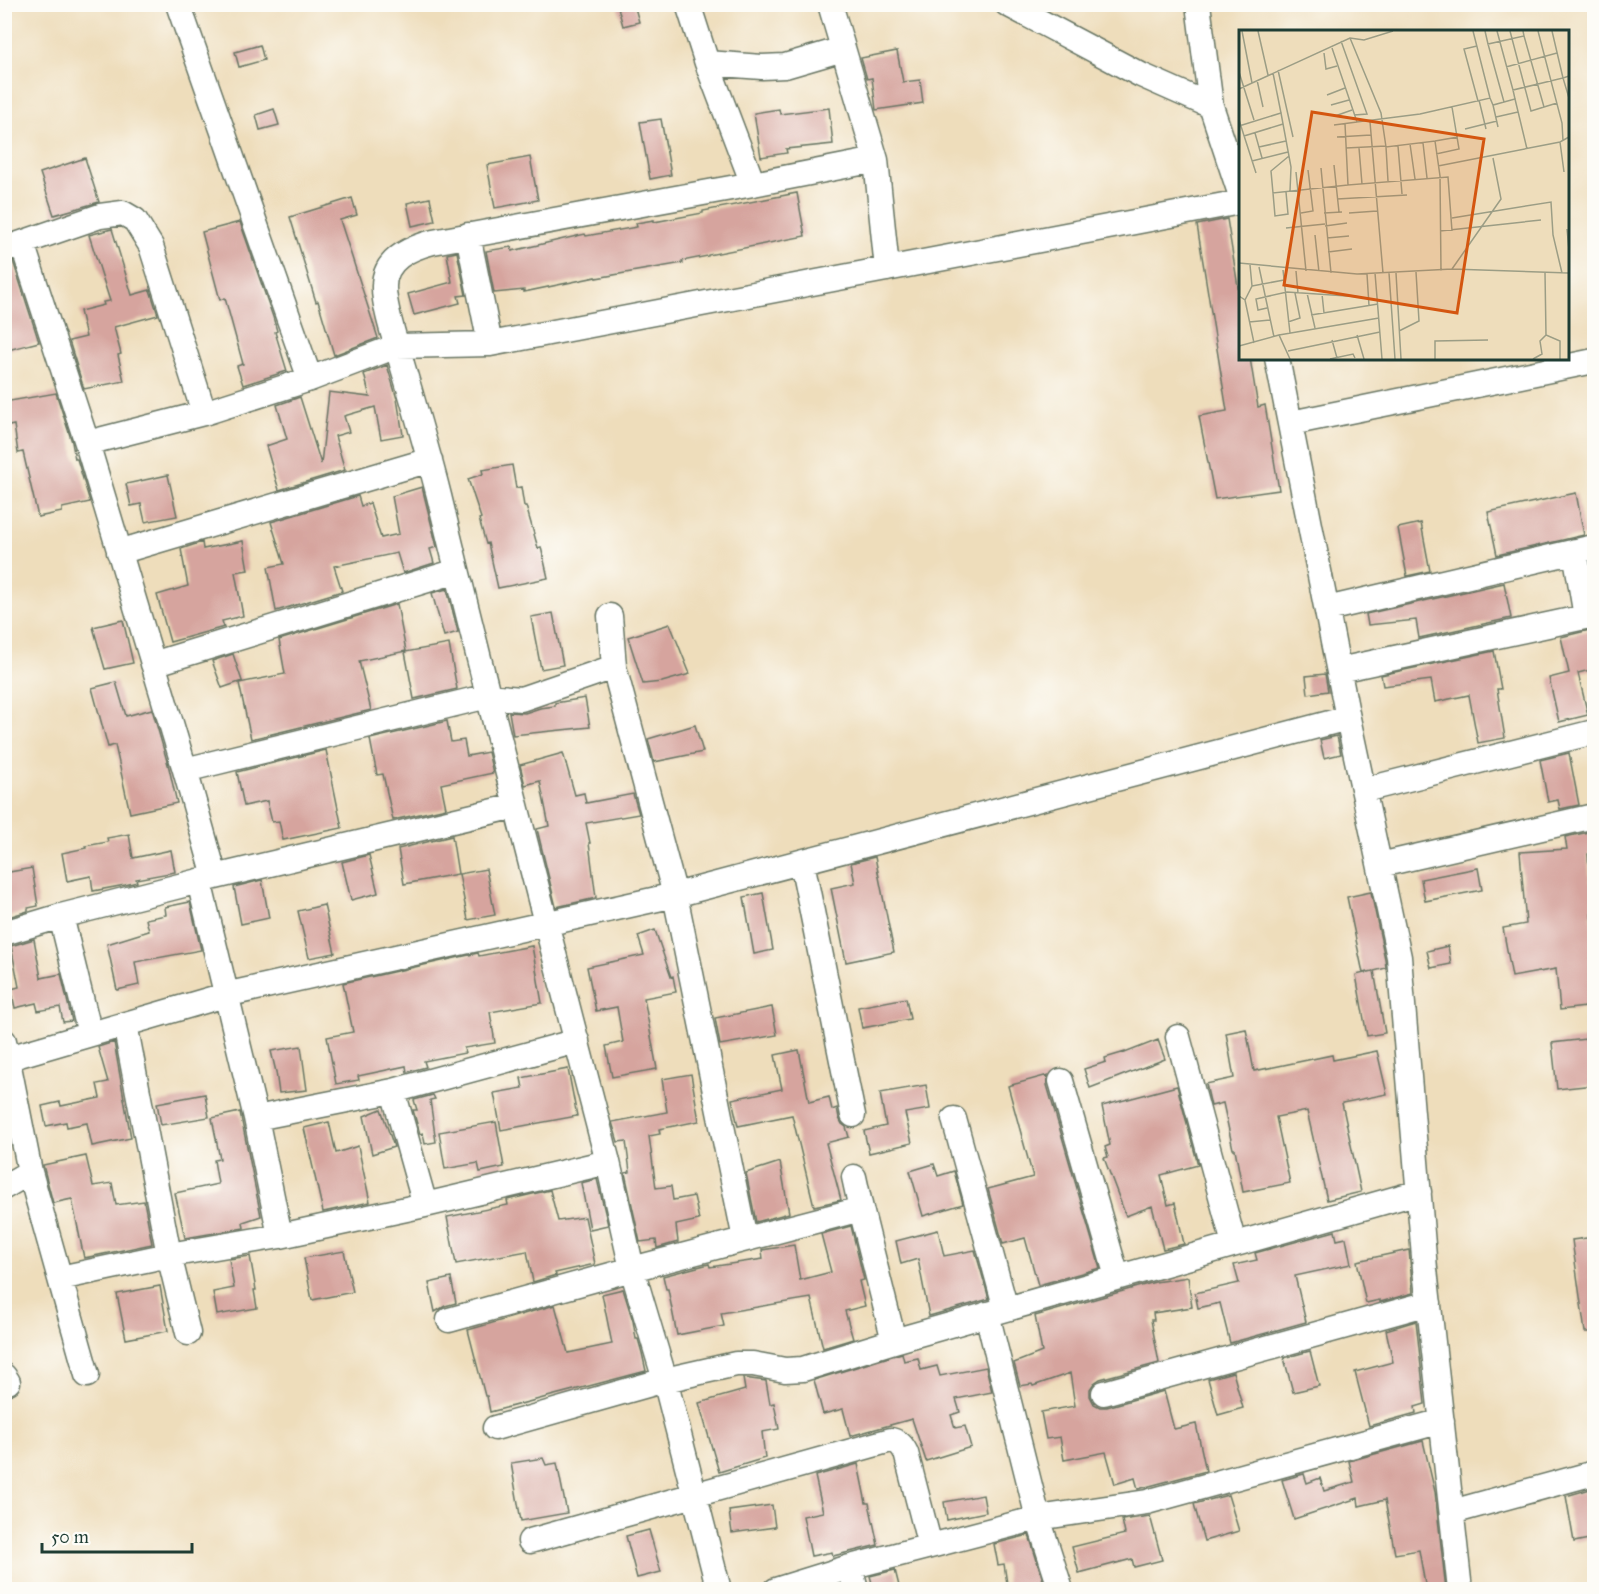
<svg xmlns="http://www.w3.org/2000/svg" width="1599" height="1594" font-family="'IM FELL Great Primer',serif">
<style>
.building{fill:#d6a49e}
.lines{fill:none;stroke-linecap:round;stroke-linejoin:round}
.minor-casing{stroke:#677563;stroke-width:27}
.minor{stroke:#fff;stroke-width:24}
.inset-road{fill:none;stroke:#9b9d85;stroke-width:1.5}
.view{fill:#d45610;fill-opacity:0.15;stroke:#d45610;stroke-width:3}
.inset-edge{fill:none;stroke:#1f3d34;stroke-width:3}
</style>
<rect width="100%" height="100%" fill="#fdfcf7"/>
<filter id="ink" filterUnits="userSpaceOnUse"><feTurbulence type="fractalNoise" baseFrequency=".0167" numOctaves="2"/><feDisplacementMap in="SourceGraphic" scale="12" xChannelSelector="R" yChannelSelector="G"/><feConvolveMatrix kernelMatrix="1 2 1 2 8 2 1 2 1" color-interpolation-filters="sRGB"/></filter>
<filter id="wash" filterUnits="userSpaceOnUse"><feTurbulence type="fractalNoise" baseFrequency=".008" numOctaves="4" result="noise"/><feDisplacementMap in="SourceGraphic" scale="24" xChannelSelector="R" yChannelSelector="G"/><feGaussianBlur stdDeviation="1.35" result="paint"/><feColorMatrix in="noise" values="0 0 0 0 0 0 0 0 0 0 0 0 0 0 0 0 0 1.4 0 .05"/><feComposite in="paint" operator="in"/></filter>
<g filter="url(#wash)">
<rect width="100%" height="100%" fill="#edb"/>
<g id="blocks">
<path class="building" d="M617 4H634L639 22 623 26Z
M260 45 264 60 239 67 235 52Z
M897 51 903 82 920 80 923 103 876 110 872 78 867 79 861 58Z
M829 108 833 144 786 149 787 153 761 157 754 113 779 109 780 114Z
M274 109 279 125 260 130 256 115Z
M661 119 671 175 650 179 640 122Z
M530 157 538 200 495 208 487 165Z
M85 158 99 202 54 215 40 173Z
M797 193 805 236 708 255V256L682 261 683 263 596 278V277L524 292V290L494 293 486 251 511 247 512 251 585 234 586 236 637 227 636 223 654 220V222L703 213V211Z
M352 198 357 215 340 220 378 338 334 355 318 301 316 302 290 217Z
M430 198 435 221 412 226 407 203Z
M1227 219 1240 299V358H1250L1258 407 1265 405 1279 490 1215 499 1199 416 1227 411 1197 225Z
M240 222 273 317 277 331 275 332 287 371 243 385 237 366 243 364 225 298 220 300 202 232Z
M112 229 132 295 150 290 158 315 114 327 121 354 118 355 124 381 84 389 69 341 86 337 80 311 104 305 103 302 110 301 89 235Z
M457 252 466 295 458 296 460 303 414 315 408 294 452 282 447 254Z
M13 261 39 342 4 351V263Z
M387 365 397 399 403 435 381 439 375 407 344 416 349 432 335 436 345 470 279 490 266 446 287 439 277 405 300 397 321 464 329 392 370 397 364 374Z
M56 393 72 442 75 459H77L90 502 62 508V512L38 517 23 452 18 453 14 425 9 426 4 402Z
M512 465 516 488 521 487 524 506H526L538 548 541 547 548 578 498 588 488 543 486 544 479 519 481 518 468 479 483 474 482 470Z
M168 475 177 516 145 522 141 504 131 506 126 484Z
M422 487 437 547 430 549 434 563 403 573 397 553 334 566 342 591 276 611 268 567 284 564 271 522 358 496 361 506 370 503 381 538 399 534 392 496Z
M1576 493 1584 535 1497 555 1488 512Z
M1421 523 1430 571 1407 576 1398 528Z
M243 541 248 570 235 572 243 616 222 621 224 627 170 642 157 595 188 586 181 549 202 542 203 549Z
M1504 583 1511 618 1419 638 1416 620 1368 625 1366 614Z
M447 589 458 632 444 636 432 593Z
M397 604 406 651 359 661 371 710 251 739 239 683 285 674 279 640Z
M553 613 563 665 541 669 531 617Z
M123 620 133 663 105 669 93 627Z
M670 624 690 674 662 682 643 684 628 637Z
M1594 629V669L1578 673 1588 715 1559 722 1549 678 1569 673 1561 637Z
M449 644 457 689 414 699 405 652Z
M1494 651 1501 689H1497L1505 738 1478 743 1469 695 1435 702 1431 680 1383 686 1381 675Z
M233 654 242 681 222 688 212 661Z
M1325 674 1328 691 1308 694 1306 676Z
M116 682 126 716 152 709 169 768 177 803 130 813 115 745 108 747 92 688Z
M585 698 590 727 513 735 509 712 525 713 540 708 555 706V703Z
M447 721 451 742 464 740 467 756 488 752 493 773 441 784 446 808 393 820 383 774 377 775 370 739Z
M695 725 703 752 654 762 648 739Z
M1337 736 1341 754 1324 758 1320 740Z
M326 750 342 828 283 840 279 821 272 822 267 801 244 806 237 772Z
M563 753 575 795 584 793 586 803 633 794 639 814 586 823 590 843H589L596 898 556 907 537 829 549 826 540 781 525 785 520 765Z
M1569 753 1579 805 1560 809 1558 800 1548 802 1540 760Z
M1594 831V852L1588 854 1590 882H1593L1594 898V913L1591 914 1594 950V1006L1560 1010 1556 969 1512 977 1503 928 1526 924 1520 852 1567 849 1565 837Z
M129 834 133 858 171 850 175 872 136 879 137 882 125 885 93 891 91 876 67 881 62 853 86 848 85 846 108 842 107 838Z
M452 836 458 874 404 884 398 849Z
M369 855 378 893 351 900 342 862Z
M875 857 894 952 846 962 831 888 855 883 851 863Z
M32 868 38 906 28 908V911L5 918 4 873Z
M1478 868 1482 890 1425 901 1421 879Z
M486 869 495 915 468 920 459 874Z
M262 880 269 918 241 924 234 887Z
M1371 892 1385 959 1386 968 1374 971 1385 1033 1367 1036 1356 975 1373 971 1363 973 1347 897Z
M763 893 773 950 754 954 744 897Z
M190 902 201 950 135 962 139 985 117 990 107 944 149 931 146 919 166 915 165 907Z
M324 905 335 953 309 958 298 911Z
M655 930 671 977 673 976 676 992 644 998 657 1069 612 1077 606 1046 623 1042 617 1007 596 1011 587 967 644 955 638 936Z
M34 939 41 978 61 974 72 1021 63 1022 60 1007 38 1011 36 1003 15 1008 11 989 19 987 11 946Z
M532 946 542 1003 490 1012 495 1043 464 1048 465 1053 424 1061 426 1067 407 1072 406 1066 358 1076 359 1080 336 1084 327 1037 353 1032 343 983 478 953 479 956Z
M1448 946 1451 964 1431 968 1427 951Z
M906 998 910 1019 862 1028 858 1007Z
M772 1007 777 1035 720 1045 715 1018Z
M1246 1029 1254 1071 1332 1055 1333 1060 1377 1051 1387 1094 1342 1103 1361 1192 1327 1200 1307 1111 1276 1117 1290 1183 1243 1192 1235 1149H1233L1223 1103 1211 1106 1206 1084 1234 1078 1226 1033Z
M1594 1038V1085L1557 1089 1552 1043Z
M1158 1040 1165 1059 1090 1088 1084 1069 1106 1062 1105 1058 1125 1052V1053Z
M114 1042 131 1138 92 1146 87 1123 67 1127 66 1122 46 1126 42 1106 60 1102 61 1106 100 1098 97 1084 108 1082 98 1047Z
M301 1046 307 1090 279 1093 276 1072 271 1051Z
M799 1050 809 1102 829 1097 832 1110 837 1108 839 1118 842 1124 846 1127 849 1137 826 1143 841 1200 814 1206 792 1115 738 1126 732 1099 782 1089 775 1055Z
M568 1069 577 1116 501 1130 494 1093 523 1088 521 1078Z
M691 1074 699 1121 659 1129 660 1134 649 1136 656 1188 671 1186 673 1200 694 1196 699 1220 676 1225 678 1242 657 1248 656 1240 640 1242 625 1173 630 1172 626 1141 618 1142 612 1122 667 1112 662 1079Z
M1048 1075 1047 1085 1100 1268 1038 1285 1025 1238 1003 1244 988 1189 1033 1177 1008 1086Z
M926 1085 930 1109 905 1113 912 1143 869 1153 864 1131 886 1126 880 1093Z
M1177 1086 1198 1165 1161 1175 1168 1205 1175 1203 1184 1244 1163 1249 1152 1206 1126 1216 1104 1158 1108 1157 1105 1147 1110 1145 1102 1106Z
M205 1094 209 1117 161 1125 157 1103Z
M433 1095 435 1099 430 1100 436 1142 425 1144 423 1133 420 1134 413 1110H417L414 1100Z
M381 1109 394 1147 372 1154 364 1116Z
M240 1112 261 1216 243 1222 244 1228 185 1238 175 1193 218 1184 214 1160 220 1159 212 1118Z
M329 1122 336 1153 358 1146 370 1202 323 1212 304 1128Z
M496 1122 504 1167 480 1172 478 1163 445 1169 439 1132Z
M86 1156 93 1186 112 1183 116 1205 144 1201 152 1244 84 1258 72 1199 53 1203 43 1165Z
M780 1162 789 1213 756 1222 746 1173Z
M934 1164 938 1176 954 1171 963 1204 923 1216 910 1171Z
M597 1179 608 1225 590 1229 581 1183Z
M550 1190 558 1221 585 1217 595 1264 555 1273 556 1275 533 1282 527 1251 456 1264 447 1217 508 1205 507 1200Z
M851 1226 864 1280 859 1281 865 1306 845 1311 853 1339 823 1348 811 1298 721 1313 724 1326 677 1335 668 1289H666L663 1276 709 1264 710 1267 763 1259 762 1250 794 1245 800 1280 831 1272 821 1234Z
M938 1230 944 1256 975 1250 989 1299 929 1316 918 1259 901 1264 896 1241Z
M1335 1231 1337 1240 1346 1238 1351 1264 1295 1276 1306 1322 1230 1343 1220 1303 1198 1308 1195 1293 1239 1283 1234 1265 1257 1260 1255 1253Z
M1594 1237V1332H1585L1572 1240Z
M1409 1250 1413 1293 1380 1302V1300L1366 1303 1357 1261Z
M344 1251 353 1292 312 1300 304 1258Z
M250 1256 256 1290H254L257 1308 217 1315 213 1292 234 1288 229 1259Z
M1188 1277 1192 1307 1153 1313 1154 1320H1151L1159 1363 1100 1379 1094 1383 1090 1389V1396L1094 1404 1100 1407H1107L1164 1391 1174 1429 1196 1424 1206 1471 1138 1489 1135 1478 1115 1484 1106 1452 1064 1460 1060 1437 1046 1439 1041 1412 1075 1406 1070 1373 1033 1386 1032 1384 1020 1386 1014 1363 1042 1352 1035 1316 1155 1282Z
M451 1278 456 1303 445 1306 435 1312 429 1283Z
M160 1286 168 1331 126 1339 117 1294Z
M623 1289 633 1321 636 1339H638L642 1353 646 1371 490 1412 487 1396H485L468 1330 555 1305 568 1353 612 1344 602 1294Z
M1416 1321 1425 1404 1415 1407 1416 1413 1369 1426 1355 1372 1393 1362 1386 1330Z
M1310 1351 1319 1386 1293 1392 1284 1358Z
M902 1353 904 1361 918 1358 921 1370 937 1366 940 1376 986 1367 992 1392 956 1399 960 1412 951 1415 955 1428 965 1426 971 1447 926 1461 912 1419 850 1436 843 1409 823 1414 814 1380Z
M1233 1372 1243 1408 1218 1415 1208 1379Z
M743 1378 766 1381 770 1404 774 1403 779 1429 762 1432 765 1458 719 1472 699 1403 745 1390Z
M1423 1441 1435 1492 1446 1590H1426L1419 1550 1395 1554 1385 1500 1359 1506 1358 1498 1294 1519 1282 1480 1304 1474 1307 1483 1320 1478 1324 1491 1354 1482 1349 1461Z
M543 1458 546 1465 557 1463 567 1513 521 1521 511 1463Z
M858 1464 866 1503H869L878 1545 833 1556 832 1552 811 1556 803 1516 823 1512 815 1476Z
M1594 1488V1538L1574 1542 1566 1496Z
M983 1495 986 1512 947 1520 944 1502Z
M1228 1495 1239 1531 1204 1541 1194 1504Z
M772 1505 775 1527 732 1533 729 1511Z
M1150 1516 1162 1560 1134 1567 1132 1559 1079 1573 1072 1547 1125 1534 1122 1520Z
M649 1530 661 1572 637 1578 626 1536Z
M1029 1535 1046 1590H1008L1004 1564 998 1565 994 1544Z
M895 1570 900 1590H874L870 1576Z"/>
</g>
</g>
<g filter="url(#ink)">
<use href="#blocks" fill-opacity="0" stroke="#677563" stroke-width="1.5"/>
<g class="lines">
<defs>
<path id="minor" d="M178 4 310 379
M688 4 707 63 753 184
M830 4 876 160 887 269
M1007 4 1141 75 1211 106
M1198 4 1211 106 1240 193
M707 63 762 67 785 66 843 49
M468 235 490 344
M22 243 87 443
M4 249 100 216 123 213 135 220 151 246 204 413
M1277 358 1348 718 1399 957 1425 1269 1460 1590
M1291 423 1594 361
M1575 551 1586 617
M119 552 430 460
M1327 609 1594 547
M610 616 614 667 675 895 745 1239
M153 664 457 571
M1339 670 1594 615
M185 770 488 696 521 699 614 667
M1364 790 1594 732
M802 862 853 1115
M1380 865 1594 816
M215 877 516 806
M199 881 256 1118 280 1236
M61 916 90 1034
M4 933 61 916 215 877 185 770 87 443 204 413 310 379 397 346 490 344 1240 202
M125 1024 169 1255 188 1333
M1178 1037 1234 1244
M4 1041 30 1172 4 1187
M9 1058 225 995 675 895 1348 718
M1061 1081 1117 1277
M393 1091 425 1205
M256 1118 393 1091 577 1041
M954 1119 1006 1309
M608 1162 632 1269 665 1380 719 1590
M30 1172 87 1375
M854 1177 861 1209 894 1341
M60 1278 169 1255 280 1236 425 1205 608 1162C550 940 493 719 439 496 428 452 415 408 402 364 396 343 384 308 384 288 383 259 410 248 433 242L753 184 876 160
M987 1314 1038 1518 1061 1590
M449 1320 632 1269 861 1209
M4 1376 8 1382
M1104 1393 1429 1303
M495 1428 665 1380 736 1364H753L785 1370 803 1369 894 1341 1419 1192
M1452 1512 1594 1473
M530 1541 891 1440C899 1442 902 1445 906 1453L930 1546
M850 1567 856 1590
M776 1590 850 1567 1038 1518 1147 1502 1442 1421"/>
</defs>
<use href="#minor" class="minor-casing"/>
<use href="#minor" class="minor"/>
</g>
</g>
<g transform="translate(1239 30)">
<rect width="330" height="330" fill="#edb"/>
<path class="inset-road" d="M3 1 13 53M19 1 29 45M234 1 251 68M246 1 249 14 285 6 284 1M258 1 274 60 324 48 313 1M271 1 292 81 318 73M299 1 323 93 324 111M285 6 305 77M111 8 142 83 147 117 196 111 201 146 202 241M102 11 128 84 115 85M249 14 265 72M238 16 225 19 239 71M93 18 118 92 181 84 251 68 254 75 276 69 274 60M85 23 87 39 98 36M267 37 318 23M39 40 54 107M0 42 15 90M330 46 324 48 330 68M18 50 24 77M0 59 111 8 125 10 154 1M88 65 106 58M276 69 288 119M240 70 247 99M92 75 110 70M254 75 259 97M42 83 52 137 51 161M96 86 113 80M257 87 279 82M0 90 17 143M131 92 144 243M106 94 109 155 209 147 213 201M95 95 118 92M0 96 42 83 34 43M226 99 258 91M16 103 23 128M5 106 44 94M98 107 132 105M196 111 219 107M321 112 325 142M184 113 188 148M171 114 176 149M159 116 163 164M20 117 47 111M147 117 149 151M107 118 147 116M120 118 123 154M197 124 220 119 213 77M50 126 32 141 34 163 109 155M13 131 49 122M95 135 100 182M199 136 321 112 330 107M82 138 92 243M57 142 67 241M34 163 36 186 49 184 47 162M98 169 168 165M62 183 74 181 69 140M85 183 103 182M110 183 138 181M213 188 312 172 314 205 323 243M86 196 108 193M47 198 86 194M328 199 330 220M201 201 302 190M76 205 80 242M88 208 110 206M89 222 113 219M0 233 118 244 213 239 330 243M20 237 35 307M213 239 262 169 254 128M44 240 51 303M57 241 59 263M136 243 143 329M150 243 156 329M157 243 162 329M306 243 307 305 321 311V329M128 244 130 276M13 256 45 250M68 263 76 298M83 264 85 283M0 266 6 270 15 313M6 270 13 256 11 235M28 278 19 280 17 269 48 262 123 267M72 285 139 274M10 292 31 290M49 292 61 288 56 263M160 301 180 291 177 242M40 305 140 288M118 305 125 329M93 310 98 328M0 316 40 305 51 329M49 321 141 302M91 329 114 324 116 328M196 329V311L249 310M294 329 303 324 301 311 307 305"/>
<path class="view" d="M73 82 245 109 218 283 45 255Z"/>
<rect width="330" height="330" class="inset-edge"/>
</g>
<rect width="1599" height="1594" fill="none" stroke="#fdfcf7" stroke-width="24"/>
<path d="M42 1543v9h150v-9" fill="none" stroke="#1f3d34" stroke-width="3"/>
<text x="51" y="1543" font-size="18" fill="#1f3d34" stroke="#fdfcf7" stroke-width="4.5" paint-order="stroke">50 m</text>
</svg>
